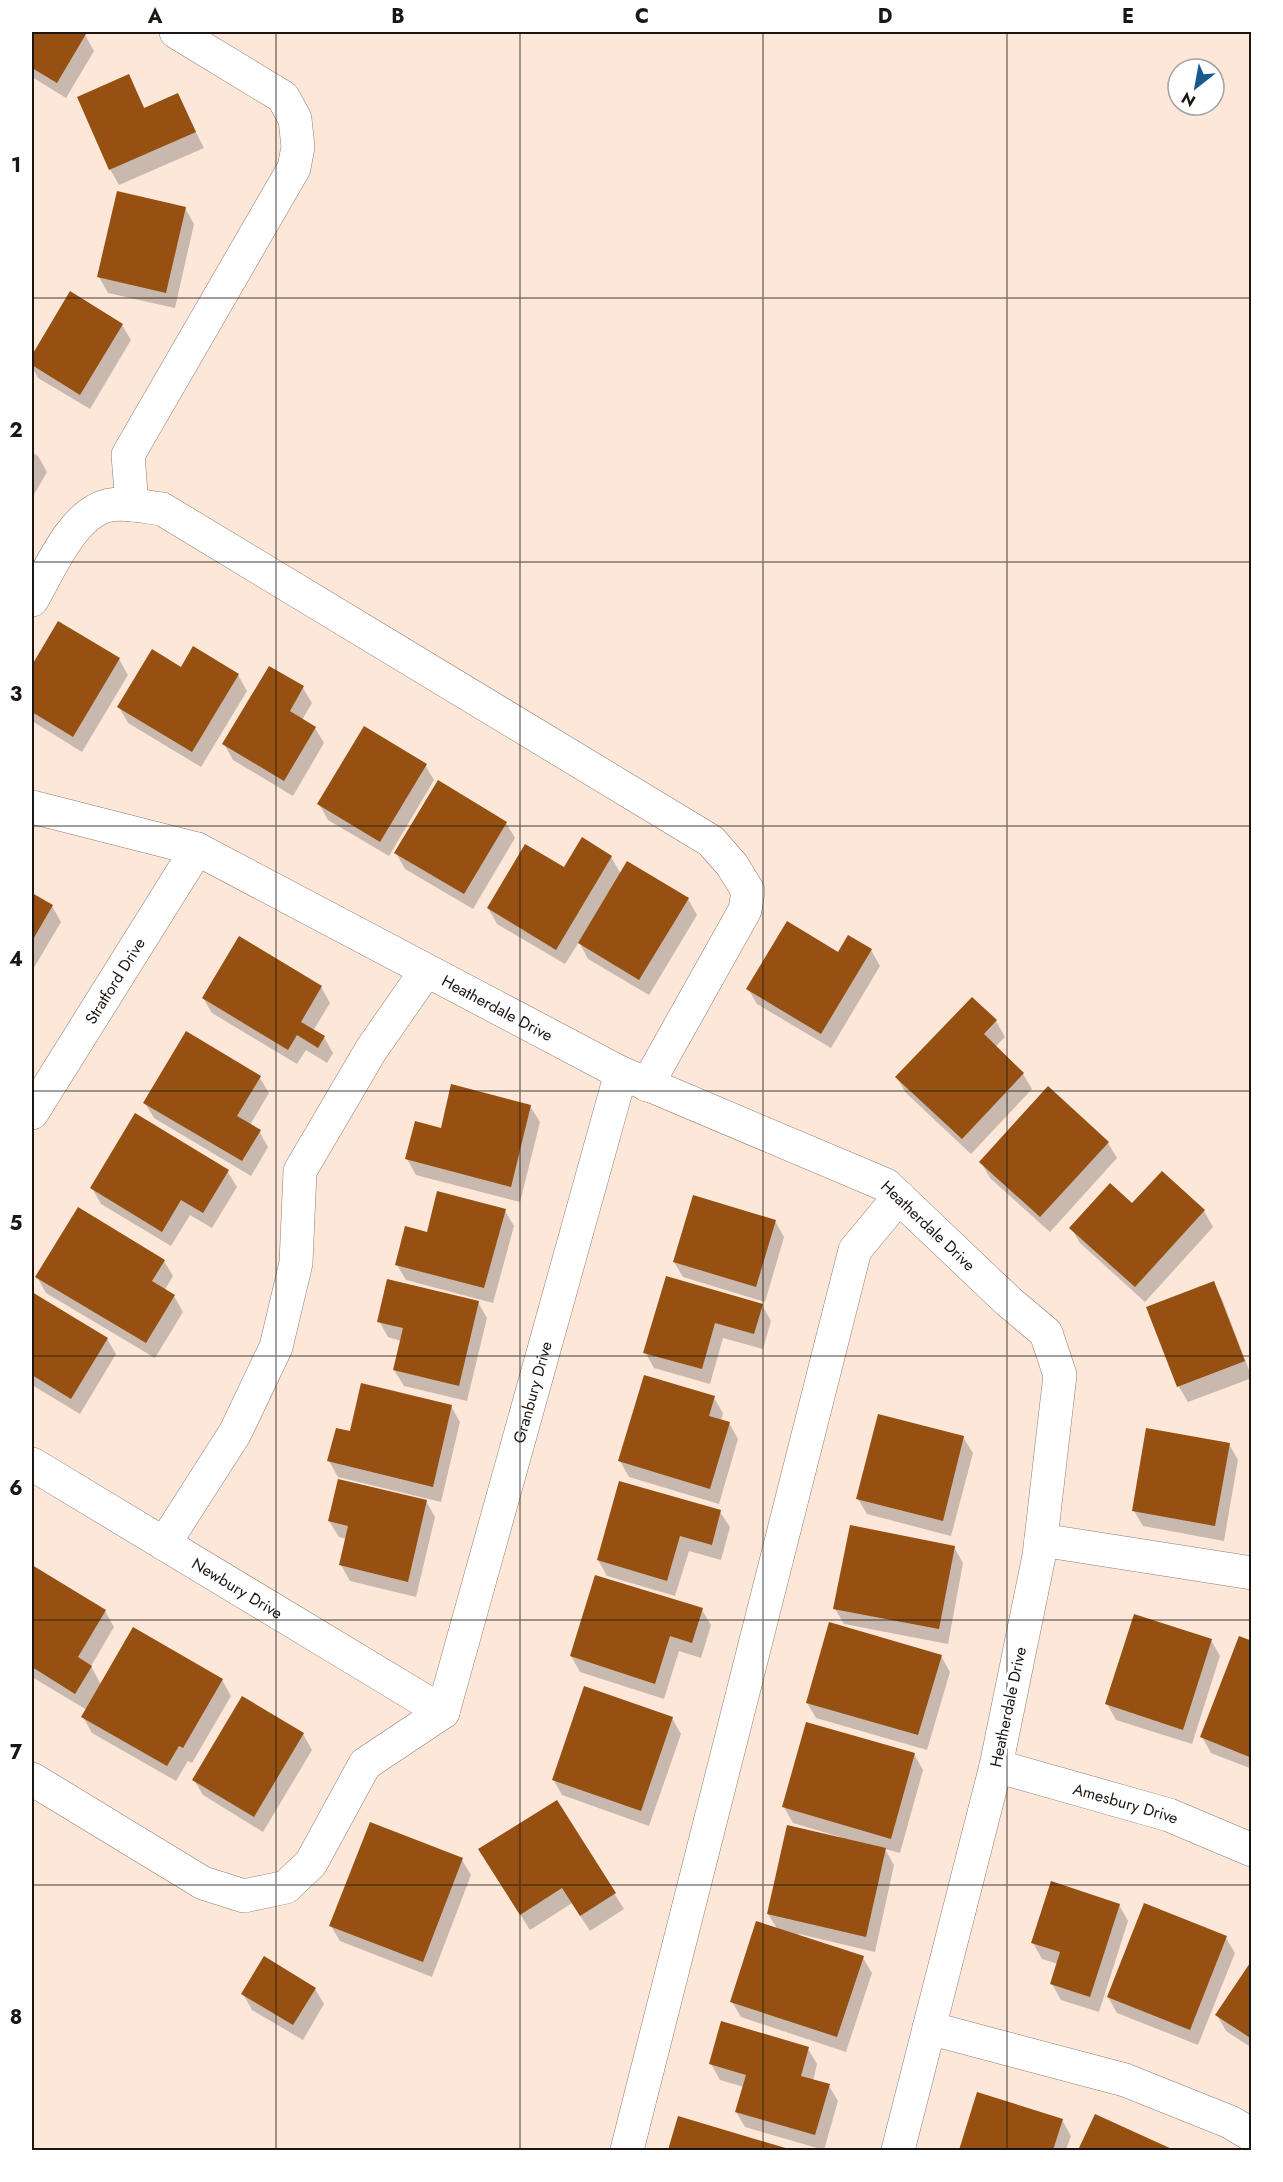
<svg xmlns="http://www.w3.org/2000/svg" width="1283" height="2182" font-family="Jost,sans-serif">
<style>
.shadow{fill:#0003}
.building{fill:#965012}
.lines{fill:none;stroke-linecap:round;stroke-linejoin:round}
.minor-casing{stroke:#907d70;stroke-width:34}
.minor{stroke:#fff;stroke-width:33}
.grid{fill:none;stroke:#1d1511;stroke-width:1.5;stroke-opacity:0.55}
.labels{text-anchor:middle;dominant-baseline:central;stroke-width:6;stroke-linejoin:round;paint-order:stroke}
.street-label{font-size:16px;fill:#1d1511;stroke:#fff}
.neatline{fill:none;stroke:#1d1511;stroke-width:2}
.grid-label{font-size:20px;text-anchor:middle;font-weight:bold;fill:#1d1511}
</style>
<rect width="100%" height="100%" fill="#fce7d9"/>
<path class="shadow" d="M32 32H79L85 35 94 51 66 98 32 77Z
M128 76 145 109 177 95 204 148 119 185 110 169Z
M185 208 194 224 175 308 108 293 99 277Z
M70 294 122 325 131 340 90 409 38 378 32 367V358Z
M32 452 38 456 47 472 32 498Z
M59 623 119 659 128 675 82 752 32 721V668Z
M270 668 303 688 312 703 302 720 315 728 324 743 293 796 233 760 224 744Z
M181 669 238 675 247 691 201 767 128 723 119 707Z
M425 765 434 780 389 856 328 820 319 804Z
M506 823 515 838 473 909 405 869 396 853Z
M611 857 621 874 688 899 697 915 649 995 588 959 579 942 565 964 497 924 488 908 564 869Z
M32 894 52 906 61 922 32 971Z
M871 950 880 966 831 1048 757 1004 748 989 839 954Z
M321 987 330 1003 313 1031 324 1037 333 1053 327 1063 306 1050 297 1064 212 1013 203 998Z
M996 1021 1005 1037 995 1047 1023 1074 1032 1089 971 1154 906 1093 897 1078Z
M187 1033 260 1078 269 1093 250 1125 259 1131 268 1147 251 1176 154 1118 145 1103Z
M530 1106 540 1122 520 1202 416 1175 407 1159 442 1129Z
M1108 1143 1117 1158 1050 1232 990 1178 981 1162Z
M227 1171 237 1187 212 1228 190 1215 171 1246 101 1204 92 1188Z
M1133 1205 1204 1211 1213 1227 1145 1302 1080 1243 1071 1228Z
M505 1211 514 1226 493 1303 406 1280 397 1265 428 1234Z
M775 1221 784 1237 765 1302 683 1277 674 1262Z
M164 1261 173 1276 164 1291 174 1296 183 1312 155 1358 46 1293 37 1277Z
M667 1278 762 1305 771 1321 763 1349 723 1338 710 1384 654 1368 645 1352Z
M1213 1283 1222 1299 1252 1378 1188 1402 1179 1387 1148 1308Z
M32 1293 107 1339 116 1354 80 1414 32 1385Z
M478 1302 487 1318 467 1401 404 1386 394 1370 401 1341 388 1337 379 1321Z
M714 1398 723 1413 721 1421 729 1423 738 1439 719 1504 629 1477 620 1461Z
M451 1406 460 1422 441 1502 338 1477 329 1461 351 1433Z
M963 1437 973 1453 951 1536 867 1514 858 1499Z
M1229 1444 1238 1460 1224 1541 1143 1526 1134 1511Z
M426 1501 435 1517 416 1597 350 1581 341 1565 347 1539 339 1537 329 1521Z
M720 1512 730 1527 721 1560 689 1551 675 1596 607 1576 598 1560Z
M954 1547 963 1563 948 1644 844 1624 835 1609Z
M32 1567 105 1611 114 1627 91 1666 101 1685 222 1680 231 1696 192 1763 188 1761 176 1781 92 1733 83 1717 87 1710 32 1677Z
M702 1610 711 1625 701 1658 679 1651 664 1699 580 1672 571 1656Z
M1211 1640 1220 1656 1192 1744 1116 1720 1107 1704Z
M1252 1643V1769L1211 1753 1202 1737Z
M941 1656 950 1672 927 1750 816 1718 807 1703Z
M672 1718 681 1734 649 1826 562 1795 553 1779Z
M303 1734 312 1750 263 1832 203 1795 194 1780Z
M914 1754 923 1770 900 1853 885 1849 894 1865 875 1952 799 1934 798 1937 863 1958 872 1973 846 2052 741 2017 732 2002 778 1930 768 1914 840 1837 793 1823 784 1807Z
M557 1802 624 1909 590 1931 572 1903 530 1930 489 1865Z
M462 1860 471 1875 432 1977 340 1941 331 1926Z
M1119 1905 1128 1921 1099 2012 1061 2000 1052 1984 1058 1964 1042 1959 1033 1943Z
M1226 1938 1235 1953 1198 2045 1117 2013 1108 1997Z
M1252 1963V2048L1226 2031 1217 2015Z
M315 1989 324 2004 303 2040 252 2010 243 1994Z
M808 2049 817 2064 813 2081 829 2086 838 2101 824 2150 745 2127 736 2112 744 2087 720 2080 711 2064Z
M978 2093 1062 2120 1071 2136 1066 2150H961Z
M1096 2116 1171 2150H1080Z
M679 2118 789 2150H670Z"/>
<path class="building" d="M32 32H82L86 34 57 83 32 68Z
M129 74 144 108 178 93 196 132 109 170 77 97Z
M117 191 186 207 166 293 97 277Z
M70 291 123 324 80 395 32 365V355Z
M58 621 120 658 73 737 32 712V665Z
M193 646 239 674 192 752 117 707 152 649 181 667Z
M269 666 304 686 290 711 316 727 284 781 222 744Z
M364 726 427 764 380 842 317 804Z
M438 780 507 822 464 894 394 853Z
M582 837 612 856 556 950 487 908 525 844 564 867Z
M627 861 689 898 639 980 578 943Z
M32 893 53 905 32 941Z
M787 921 838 952 848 935 872 949 821 1034 746 989Z
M239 936 322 986 301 1022 325 1036 318 1048 297 1035 288 1050 202 998Z
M972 997 997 1020 984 1034 1024 1073 962 1139 895 1077Z
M186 1031 261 1076 237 1116 261 1130 242 1161 143 1103Z
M451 1084 531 1105 511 1187 405 1159 415 1121 441 1128Z
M1048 1086 1109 1142 1040 1217 979 1162Z
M135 1113 229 1170 203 1213 181 1200 162 1232 90 1188Z
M1162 1171 1205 1210 1135 1287 1069 1228 1110 1183 1132 1203Z
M437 1191 506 1209 484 1288 395 1265 405 1226 427 1232Z
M693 1195 776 1220 756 1287 673 1262Z
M78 1207 165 1260 152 1281 175 1295 146 1343 35 1277Z
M666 1276 763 1304 754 1334 715 1323 702 1369 643 1353Z
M387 1279 479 1301 459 1386 393 1370 403 1328 377 1322Z
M1214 1281 1245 1361 1177 1387 1146 1307Z
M32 1292 108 1338 71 1399 32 1375Z
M644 1375 715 1396 709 1416 730 1422 710 1489 618 1461Z
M361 1383 452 1405 433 1487 327 1461 336 1428 350 1431Z
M878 1414 964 1436 943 1521 856 1499Z
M1146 1428 1230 1443 1215 1526 1132 1511Z
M338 1479 427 1500 408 1582 339 1565 348 1526 328 1521Z
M619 1481 721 1510 712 1545 680 1536 667 1581 597 1560Z
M850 1525 955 1546 939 1629 833 1609Z
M32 1565 106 1610 78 1657 92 1666 75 1694 32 1667Z
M595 1575 703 1608 692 1643 670 1636 655 1684 570 1656Z
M1134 1614 1212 1639 1183 1730 1105 1704Z
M829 1622 942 1655 918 1735 806 1703Z
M133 1627 223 1679 183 1748 179 1746 167 1766 81 1717Z
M1239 1636 1252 1641V1758L1200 1737Z
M584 1686 673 1717 641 1811 552 1780Z
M242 1696 304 1733 254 1817 192 1780Z
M806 1722 915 1753 891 1839 782 1807Z
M557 1800 616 1893 580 1916 562 1888 520 1915 478 1849Z
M370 1822 463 1858 423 1962 329 1926Z
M787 1825 886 1848 866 1937 767 1914Z
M1051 1881 1120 1904 1090 1997 1050 1984 1060 1952 1031 1943Z
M1144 1903 1227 1936 1190 2030 1107 1997Z
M756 1921 864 1956 837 2037 730 2002Z
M264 1956 316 1988 293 2025 241 1994Z
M1252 1960V2039L1215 2015Z
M721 2021 809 2047 801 2076 830 2084 815 2135 735 2112 746 2075 709 2064Z
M977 2092 1063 2119 1053 2150H959Z
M1095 2114 1174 2150H1078Z
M678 2116 792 2150H668Z"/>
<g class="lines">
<defs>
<g id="minor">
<path d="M132 505 128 455 294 168 298 147 295 119 283 97 176 32"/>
<path d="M32 600C49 571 72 515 106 506 123 501 145 507 162 509L711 841 732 865 748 891 745 910 647 1085"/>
<path id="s1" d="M32 807 197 849 621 1073 886 1185 1008 1301 1046 1333 1060 1375 1039 1556 996 1766 898 2150"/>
<path id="s2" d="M32 1113 197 849"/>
<path id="s3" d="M32 1464 443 1712"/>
<path d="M1041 1540 1252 1573"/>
<path d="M164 1544 235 1433 276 1347 296 1263 300 1171 371 1050 426 971"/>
<path id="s4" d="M443 1712 621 1073"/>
<path id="s5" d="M996 1766 1169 1815 1252 1850"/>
<path d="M32 1779 203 1883 244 1896 286 1887 311 1863 365 1764 443 1712"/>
<path d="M929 2028 1125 2080 1230 2122 1252 2135"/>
<path d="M627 2150 855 1250 899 1197"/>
</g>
</defs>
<use href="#minor" class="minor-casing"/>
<use href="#minor" class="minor"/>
</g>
<path class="grid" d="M276 32V2150M520 32V2150M763 32V2150M1007 32V2150M32 298H1252M32 562H1252M32 826H1252M32 1091H1252M32 1356H1252M32 1620H1252M32 1885H1252"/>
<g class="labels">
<g class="street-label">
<text stroke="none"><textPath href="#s2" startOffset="156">Stratford Drive</textPath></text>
<text stroke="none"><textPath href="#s1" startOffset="510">Heatherdale Drive</textPath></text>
<text stroke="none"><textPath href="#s1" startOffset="996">Heatherdale Drive</textPath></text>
<text stroke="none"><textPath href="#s4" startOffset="332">Granbury Drive</textPath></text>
<text stroke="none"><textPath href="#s3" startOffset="240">Newbury Drive</textPath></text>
<text transform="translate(1008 1707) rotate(-78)">Heatherdale Drive</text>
<text stroke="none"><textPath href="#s5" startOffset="135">Amesbury Drive</textPath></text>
</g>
</g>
<rect width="1283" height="2182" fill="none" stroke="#ffffff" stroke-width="66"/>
<g transform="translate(1196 87) rotate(211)"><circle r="28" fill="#ffffff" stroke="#a5a1a0" stroke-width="1.5"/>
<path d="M0-4.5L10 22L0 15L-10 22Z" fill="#19598e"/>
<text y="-9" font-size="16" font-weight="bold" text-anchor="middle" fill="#1d1511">N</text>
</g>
<rect x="33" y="33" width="1217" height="2116" class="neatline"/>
<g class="grid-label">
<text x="155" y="23">A</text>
<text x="398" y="23">B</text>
<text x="642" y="23">C</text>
<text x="885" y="23">D</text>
<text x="1128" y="23">E</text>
<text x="16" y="172">1</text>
<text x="16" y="437">2</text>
<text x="16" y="701">3</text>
<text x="16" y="966">4</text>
<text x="16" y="1230">5</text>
<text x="16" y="1495">6</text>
<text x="16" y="1759">7</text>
<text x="16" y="2024">8</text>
</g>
</svg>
